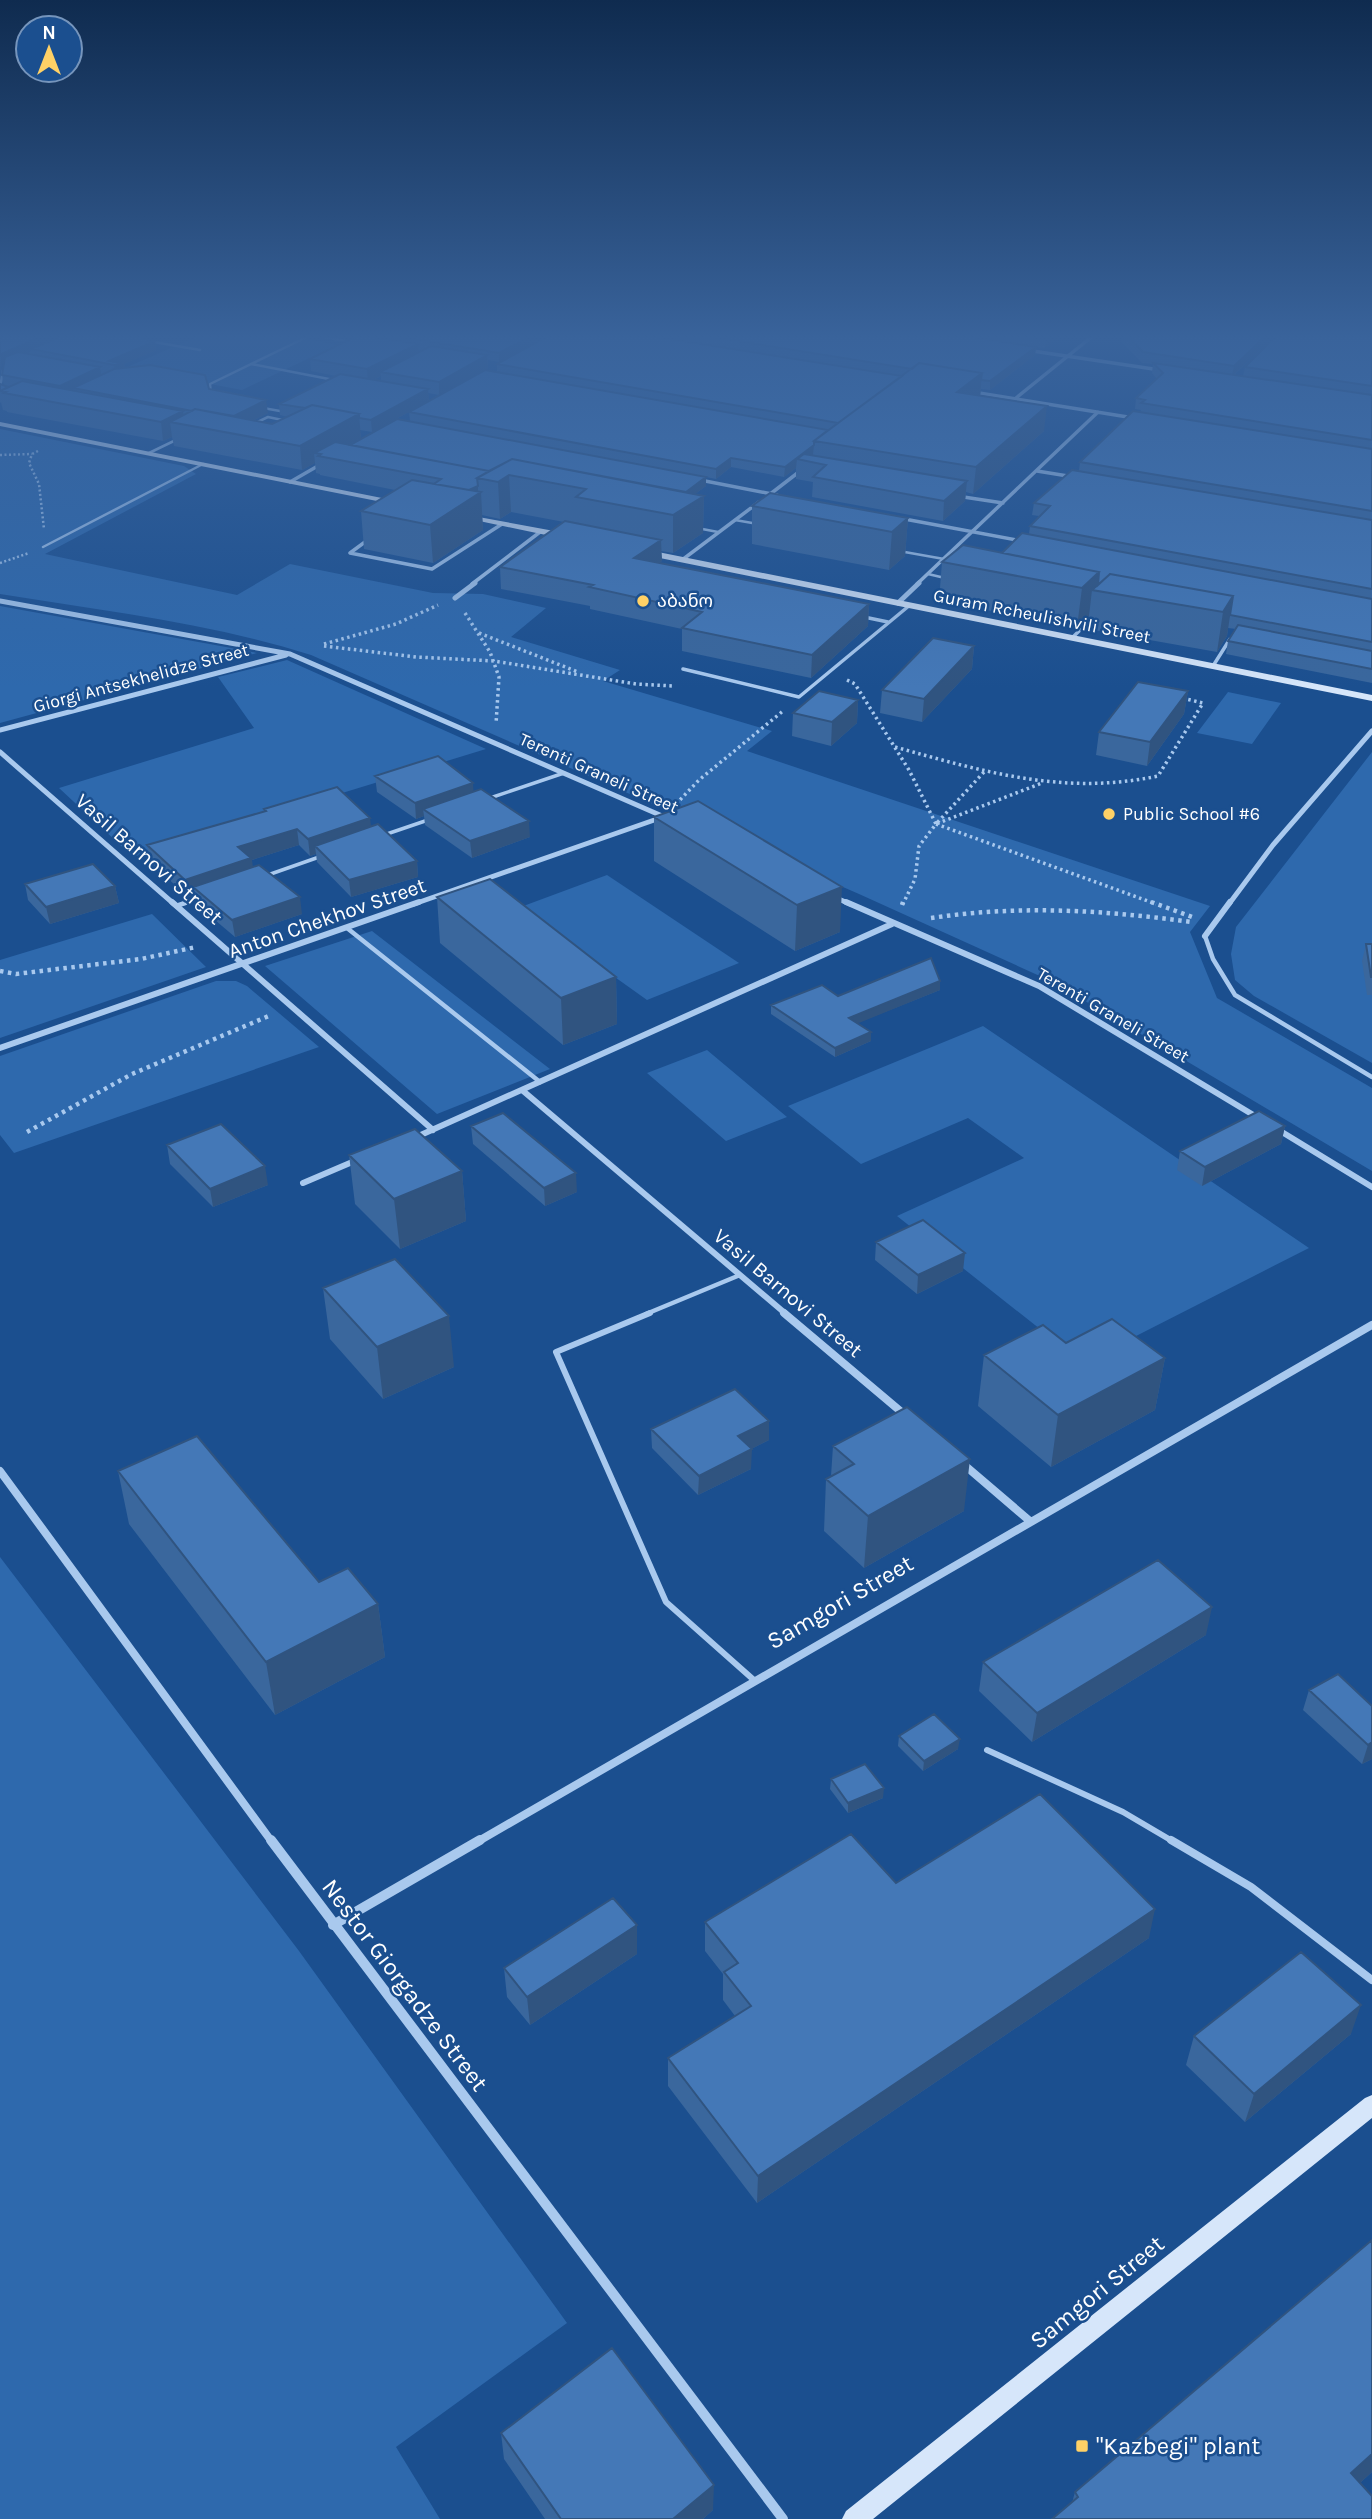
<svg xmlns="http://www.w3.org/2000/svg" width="1372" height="2519" font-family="Karla,'Noto Sans Georgian',sans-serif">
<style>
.green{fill:#2e69ad}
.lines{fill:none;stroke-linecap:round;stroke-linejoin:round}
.path-far2{stroke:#a9c9ee;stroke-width:2.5;stroke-dasharray:2 2.5;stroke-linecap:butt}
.path-far1{stroke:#a9c9ee;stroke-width:3.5;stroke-dasharray:2.5 3.5;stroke-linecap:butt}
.path{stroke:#a9c9ee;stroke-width:4.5;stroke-dasharray:3.5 4.5;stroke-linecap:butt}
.lane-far4{stroke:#a9c9ee;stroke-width:2.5}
.lane-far3{stroke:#a9c9ee;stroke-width:3.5}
.lane-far2{stroke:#a9c9ee;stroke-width:4.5}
.lane-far1{stroke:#a9c9ee;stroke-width:6}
.lane{stroke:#a9c9ee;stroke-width:8}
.street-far4{stroke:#a9c9ee;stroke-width:3.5}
.street-far3{stroke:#a9c9ee;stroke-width:5}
.street-far2{stroke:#a9c9ee;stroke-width:6}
.street-far1{stroke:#a9c9ee;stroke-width:8}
.street{stroke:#a9c9ee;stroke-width:10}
.secondary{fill:#d6e6fa;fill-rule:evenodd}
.wall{fill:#3a679d;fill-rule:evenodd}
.shaded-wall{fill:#305480}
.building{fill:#4478b7;stroke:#305480;stroke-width:2}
.poi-dot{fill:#ffd166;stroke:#1b4f8f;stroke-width:2.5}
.labels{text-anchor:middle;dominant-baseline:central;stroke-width:5;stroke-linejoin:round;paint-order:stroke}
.far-poi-label{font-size:18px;fill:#fff;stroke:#1b4f8f;text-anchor:start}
.far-street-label{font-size:18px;fill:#fff;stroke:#1b4f8f}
.street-label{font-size:21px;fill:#fff;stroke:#1b4f8f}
.near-street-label{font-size:24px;fill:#fff;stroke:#1b4f8f}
.near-poi-label{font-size:24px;fill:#fff;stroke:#1b4f8f;text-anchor:start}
</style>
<rect width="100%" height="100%" fill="#1b4f8f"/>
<path class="green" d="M201 335H286L337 345 242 390 125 368Z
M0 429 184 466 196 474 45 554 237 595 290 564 433 593 483 594 546 608 511 637 620 670 603 681 772 731 747 751 1210 906 1190 932 1217 998 1372 1088V1171L1053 982 859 894 311 655C211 623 104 611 0 594Z
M0 606 226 647 257 653 0 723Z
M287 660 486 749 133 857 59 788 254 728 218 677Z
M1228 692 1281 703 1252 744 1197 733Z
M1372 752V1063L1254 996 1235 980 1231 954 1236 927Z
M607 875 739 963 647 1000 518 908Z
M152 914 206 967 0 1038V960Z
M372 931 550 1069 437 1114 265 966Z
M216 981H236L247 986 319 1047 14 1153 0 1135V1056Z
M983 1026 1309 1248 1083 1363 897 1216 1024 1158 968 1118 861 1164 788 1106Z
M707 1050 787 1117 726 1141 647 1073Z
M0 1557 299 1951 567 2323 396 2447 440 2519H0Z"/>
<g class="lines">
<path class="path-far2" d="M38 451 32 454 29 463 39 484 44 529
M0 455 32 454
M0 563 29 553"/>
<path class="path-far1" d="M465 613 490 652 499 677 496 724
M479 633 578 672
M324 644 396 624 438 605
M324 646 416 657 494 661 636 684 673 686
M847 680 855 684 909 770 936 824 919 846 915 879 903 904
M895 747C985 772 1064 796 1158 776L1203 703 1182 698
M984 772 936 824 1042 783
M676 804 699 780 783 711
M936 824 1156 904"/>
<path class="path" d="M1151 902 1195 918
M902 905 903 902
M931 918C1018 905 1104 910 1191 922
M0 971 16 974 141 959 196 947
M27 1132 132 1074 271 1015"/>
<path class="lane-far4" d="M148 341 200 350
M251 364 334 380
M0 388 3 370
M211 395 210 384 311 335 353 342
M263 408 280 411
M253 424 268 417 287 421
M149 453 178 439
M735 520 758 524
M697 528 718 532
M43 547 203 464
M899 551 944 559
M928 574 945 578"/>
<path class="lane-far3" d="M864 617 888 622
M1072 638 1093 617
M1213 666 1230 639
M683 669 799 697 910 605
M487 799 564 773
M381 836 428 820
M265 876 322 856
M182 904 200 898"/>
<path class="lane-far2" d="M176 906 188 902
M347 928 540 1082
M1205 936 1213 959 1235 995 1372 1077
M646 1314 740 1275"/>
<path class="lane-far1" d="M650 1313 556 1352 666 1602 755 1681
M987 1750 1123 1812 1174 1842"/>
<path class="lane" d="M1171 1840 1251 1887 1372 1980"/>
<path class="street-far4" d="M1026 350 1160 370
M973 392 1134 418
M1016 398 1094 335
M1037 471 1074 477
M700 480 777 495
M290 482 323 463
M769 495 804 468
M957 496 1003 503
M899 518 1022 541
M369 539 350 553 432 569 502 524
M682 560 759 502
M472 584 540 532
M917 584 1098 412"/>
<path class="street-far3" d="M455 598 475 583
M0 601 290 654 669 819
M898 603 919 583
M0 730 286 655
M0 752 174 904
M834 897 850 904
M414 904 660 818
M1229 904 1273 845 1372 731"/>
<path class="street-far2" d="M172 902 433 1130
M846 902 1039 986 1260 1119
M1205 936 1230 902
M0 1048 419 902
M522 1090 786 1314
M1277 1129 1372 1187
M414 1138 892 924
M303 1183 357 1160"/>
<path class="street-far1" d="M784 1313 905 1415
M962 1463 1031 1522
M0 1471 272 1842
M477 1842 1372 1325"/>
<path class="street" d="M271 1840 783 2519
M333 1925 480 1840"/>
<path class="secondary" d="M0 422 397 501 401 503 397 505 0 426Z
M462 514 565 533 569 536 565 539 465 518H462Z
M643 549 1372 695V701L640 554 639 552Z
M1372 2095V2118L873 2519H842L846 2511 1365 2098Z"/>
</g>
<path class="wall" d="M0 335 155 341 156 350 124 364 125 368 209 389 268 413 254 420 272 424 288 417 280 415 279 404 336 376 311 371 310 359 358 335H1062L1045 348 1036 347 1035 355 990 390 981 389 980 395 1044 431 973 494 966 492 965 501 943 521 812 497 813 482 796 479V468L784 477 731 467 716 479 706 477V486L695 494 704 496 703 533 673 553 661 551 662 561 659 563 869 604 868 626 811 678 682 651V629L590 609V606L501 589 500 567 564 522 511 512 500 519 482 515 483 530 433 563 364 549 361 511 395 490 320 475V474L316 473 315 463 302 470 174 446 172 437 163 441 7 412V411L3 410 1 402 0 403V384L4 386 2 375 4 363H2L0 374ZM546 337 497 364V373L409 412 410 421 349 444 361 438 360 430 372 432 429 401 428 393 439 395 488 368V360L499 362ZM381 376V381L373 380Z
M132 335H156L150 338Z
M1123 335H1276L1234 375 1243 376 1245 367 1372 335V683L1226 654 1228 641 1236 629 1228 628 1227 636 1217 652 1088 629 1089 616 1077 627 939 601 942 562 1002 553 1029 534 1030 526 1039 516 1032 515 1034 503 1079 471 1080 462 1140 412 1141 410 1135 409 1136 398 1157 379 1152 373 1153 364 1142 363 1122 342Z
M752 506 908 518 905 556 889 570 752 544Z
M974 646 972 669 922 722 880 713 882 690Z
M1188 691 1184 714 1147 766 1096 755 1099 732Z
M858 700 857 723 831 746 792 736 793 713Z
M375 776 473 783V792L530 837 472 858 425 825 424 816 416 819 377 792Z
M698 801 840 932 795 951 654 861V817Z
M264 809 371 827 417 861 418 877 351 897 317 862 316 854 310 856 299 845 252 860V867L302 914 235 937 196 904 194 895 188 897 150 862 147 845 264 812Z
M25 884 115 886 119 903 50 924 28 900Z
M437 897 616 977 617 1024 563 1045 440 943Z
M1366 944H1372V995H1367L1362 961Z
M940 981V990L857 1023 871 1032V1041L835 1057 771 1014V1005Z
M471 1126 577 1192 545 1206 473 1144Z
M1285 1126 1281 1144 1202 1186 1177 1170 1180 1151Z
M167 1145 268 1185 213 1207 170 1164Z
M349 1155 462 1171 466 1221 400 1249 355 1204Z
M876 1242 963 1271 917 1294 875 1260Z
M323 1288 454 1367 383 1399 330 1339Z
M1066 1343 1165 1358 1155 1410 1051 1467 978 1406 984 1355Z
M769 1421V1440L751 1449V1469L698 1495 652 1448 651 1429Z
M833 1446 964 1511 864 1568 824 1531 826 1479 831 1476Z
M118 1471 319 1582 378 1604 385 1657 275 1715 129 1524Z
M1206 1635 1032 1742 979 1691 983 1662Z
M1309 1690 1372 1706V1759L1362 1764 1303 1710Z
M899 1736 958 1749 923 1771 898 1746Z
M831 1779 883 1798 848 1813 830 1789Z
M896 1883 1149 1938 757 2203 668 2086V2058L735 2016 723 2000V1974L705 1951V1922Z
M637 1954 530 2025 507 1997 504 1968Z
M1351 2034 1245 2122 1186 2065 1194 2036Z
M1372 2240V2472L1360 2483 1072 2503 1075 2492Z
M501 2433 713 2510 703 2519H545L504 2459Z"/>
<path class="shaded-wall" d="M45 335H67L31 349 32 351 2 363 0 374 1 354Z
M533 335H550L499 362V353Z
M1051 335H1062L1045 348 1046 339Z
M1267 335H1276L1232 376 1234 366Z
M155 341 156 350 124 364 126 373 115 374 114 365 109 361Z
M418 344 419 357 380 372 381 376 368 382 367 369Z
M1036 347 1035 355 990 390V381Z
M487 355 488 368 439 395V382Z
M100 367 102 380 73 388 74 393 62 398 60 386Z
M982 373 980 398 957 392Z
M428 389 429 401 372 432 371 420Z
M266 400 268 413 232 431 231 418Z
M1047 406 1044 431 973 494 976 467Z
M183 411 185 424 170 422 172 437 163 441 161 422Z
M359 414 361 438 326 457 321 454 314 453 315 463 302 470 300 446Z
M814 445 813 455 797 459 796 468 784 477 785 467Z
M731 458V467L716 479V469Z
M509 475 511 512 500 519 498 482Z
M706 477V486L672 511V502Z
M967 481 965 501 943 521 944 501Z
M478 486V494L481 492 483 530 433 563 430 525 466 492Z
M704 496 703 533 673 553V515Z
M908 518 905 556 889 570 892 532Z
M661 540 662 561 635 579 634 558Z
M1099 572 1097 590H1092L1089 616 1077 627 1082 588Z
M1233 596 1227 636 1217 652 1223 612Z
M869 604 868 626 811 678 812 655Z
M974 646 972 669 922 722 924 699Z
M1188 691 1184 714 1147 766 1150 742Z
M858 700 857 723 831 746 832 722Z
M473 783 474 799 423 809 424 816 416 819 415 803Z
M370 818 372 834 315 846 316 854 310 856 308 839Z
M529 821 530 837 472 858 470 841Z
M297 829 299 845 252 860 254 875 193 887 194 895 188 897 185 880 238 847Z
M417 861 418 877 351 897 349 880Z
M115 886 119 903 50 924 46 907Z
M842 887 840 932 795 951 797 905Z
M300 897 302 914 235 937 232 920Z
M616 977 617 1024 563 1045 561 998Z
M940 981V990L849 1027V1018Z
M871 1032V1041L835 1057V1048Z
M1285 1126 1281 1144 1202 1186 1205 1167Z
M265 1166 268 1185 213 1207 210 1189Z
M462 1171 466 1221 400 1249 394 1199Z
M576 1173 577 1192 545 1206 544 1188Z
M965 1253 963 1271 917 1294 918 1275Z
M449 1316 454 1367 383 1399 377 1347Z
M1165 1358 1155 1410 1051 1467 1058 1415Z
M769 1421V1440L738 1456V1436Z
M752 1449 751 1469 698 1495 699 1476Z
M970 1459 964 1511 864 1568 868 1516Z
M378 1604 385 1657 275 1715 266 1662Z
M1212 1607 1206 1635 1032 1742 1037 1713Z
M960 1739 958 1749 923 1771 924 1761Z
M1372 1742V1759L1362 1764 1368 1745Z
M884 1788 883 1798 848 1813V1803Z
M1155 1909 1149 1938 757 2203 758 2176Z
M637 1925V1954L530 2025 527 1997Z
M1361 2005 1351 2034 1245 2122 1254 2094Z
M1372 2454V2472L1338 2503 1351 2473Z
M714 2485 713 2510 703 2519H673Z"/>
<path class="building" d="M0 335H45L1 354 0 357Z
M64 335H130L155 341 109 361 124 364 114 365 31 349Z
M358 335H361L418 344 367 369 310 359Z
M389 335H533L499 353Z
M550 335H645L902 376 838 423 497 364Z
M700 335H959L1036 347 990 381 981 380 982 373 919 363 912 369Z
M1018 335H1051L1046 339Z
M1127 335H1267L1234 366 1143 352Z
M1277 335H1372V386L1245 367Z
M431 346 487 355 439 382 380 372Z
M18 352 100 367 60 386 2 375 5 357Z
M919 363 982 373 957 392 1047 406 976 467 814 441Z
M1153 363 1372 395V440L1141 403 1145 400 1136 398 1163 373Z
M150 365 205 375 209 389 266 400 234 416 195 409 192 411 73 388 114 369Z
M485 370 828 430 814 441V445L785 467 731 458 716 469 409 412Z
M340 374 428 389 371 420 359 418V414L312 405 305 408 279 404Z
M22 381 183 411 161 422 4 393 6 392 0 391Z
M0 384 8 387 0 391Z
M312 405 359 414 300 446 170 422 195 409 272 424Z
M1133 411 1372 449V511L1080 462Z
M397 419 706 477 686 492 512 459 489 471 350 445Z
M335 442 489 471 477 478 478 486 469 490 434 484 441 479 318 456 321 454 314 453Z
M804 454 967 481 944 501 813 477 826 465 797 459Z
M512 459 704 496 673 515 576 497 586 489 509 475 498 482 477 478Z
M1072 470 1372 520V589L1030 526 1050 506 1034 503Z
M412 480 481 492 430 525 361 511Z
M770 493 908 518 892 532 752 506Z
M565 521 661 540 634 558 869 604 812 655 682 628 702 612 589 587 593 585 500 567Z
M1022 533 1372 599V642L1230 615 1233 596 1110 574 1098 585 1099 572 1002 553Z
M963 545 1099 572 1082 588 942 562Z
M1110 574 1233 596 1223 612 1092 590Z
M1238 625 1372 651V669L1228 641Z
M933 638 974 646 924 699 882 690Z
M1138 682 1188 691 1150 742 1099 732Z
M819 691 858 700 832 722 793 713Z
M438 756 473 783 415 803 375 776Z
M337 787 370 818 308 839 297 829 238 847 251 858 185 880 147 845 266 811 264 809Z
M481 789 529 821 470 841 423 809Z
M698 801 842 887 797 905 654 817Z
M378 824 417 861 349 880 315 846Z
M93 864 115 886 46 907 25 884Z
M259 865 300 897 232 920 193 887Z
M490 879 616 977 561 998 437 897Z
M1366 944H1372V977H1371Z
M931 958 940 981 849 1018 871 1032 835 1048 771 1005 822 985 838 996Z
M1259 1111 1285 1126 1205 1167 1180 1151Z
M503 1113 576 1173 544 1188 471 1126Z
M221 1124 265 1166 210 1189 167 1145Z
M415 1129 462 1171 394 1199 349 1155Z
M923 1220 965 1253 918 1275 876 1242Z
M395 1259 449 1316 377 1347 323 1288Z
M1112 1319 1165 1358 1058 1415 984 1355 1043 1325 1066 1343Z
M735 1389 769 1421 738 1436 752 1449 699 1476 651 1429Z
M907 1407 970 1459 868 1516 826 1479 854 1464 833 1446Z
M197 1436 319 1582 348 1568 378 1604 266 1662 118 1471Z
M1158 1560 1212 1607 1037 1713 983 1662Z
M1338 1674 1372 1706V1742L1368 1745 1309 1690Z
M934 1714 960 1739 924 1761 899 1736Z
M865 1764 884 1788 848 1803 831 1779Z
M1040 1794 1155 1909 758 2176 668 2058 751 2006 724 1972 738 1963 705 1922 851 1834 896 1883Z
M613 1898 637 1925 527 1997 504 1968Z
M1301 1952 1361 2005 1254 2094 1194 2036Z
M1372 2240V2454L1351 2473 1372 2496V2519H1052L1078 2497 1075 2492Z
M612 2348 714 2485 673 2519H561L501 2433Z"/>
<linearGradient id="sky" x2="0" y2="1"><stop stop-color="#0f2b4f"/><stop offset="0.49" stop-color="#39639b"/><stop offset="1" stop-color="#39639b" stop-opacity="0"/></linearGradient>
<rect width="1372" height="688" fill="url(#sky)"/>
<g class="poi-dot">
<circle cx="643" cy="601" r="7"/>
<circle cx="1109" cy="814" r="7"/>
<rect x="1075" y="2439" width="14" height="14" rx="3.5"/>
</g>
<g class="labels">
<g class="far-poi-label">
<text x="657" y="601">აბანო</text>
<text x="1123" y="814">Public School #6</text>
</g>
<g class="far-street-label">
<text transform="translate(1042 616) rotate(11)">Guram Rcheulishvili Street</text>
<text transform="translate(141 678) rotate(-15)">Giorgi Antsekhelidze Street</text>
<text transform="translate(599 773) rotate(24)">Terenti Graneli Street</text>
<text transform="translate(1113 1015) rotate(30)">Terenti Graneli Street</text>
</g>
<g class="street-label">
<text transform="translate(149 859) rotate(41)">Vasil Barnovi Street</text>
<text transform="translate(327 918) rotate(-19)">Anton Chekhov Street</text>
<text transform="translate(788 1293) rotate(40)">Vasil Barnovi Street</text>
</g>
<g class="near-street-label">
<text transform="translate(840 1602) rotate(-30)">Samgori Street</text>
<text transform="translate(405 1985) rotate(53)">Nestor Giorgadze Street</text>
<text transform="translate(1097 2292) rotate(-39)">Samgori Street</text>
</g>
<g class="near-poi-label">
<text x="1096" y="2446">"Kazbegi" plant</text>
</g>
</g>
<g transform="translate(49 49)"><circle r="33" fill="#1b4f8f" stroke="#7695bc" stroke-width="2"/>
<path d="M0-5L12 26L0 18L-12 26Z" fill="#ffd166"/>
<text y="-10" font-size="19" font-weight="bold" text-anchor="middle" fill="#ffffff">N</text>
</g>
</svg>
